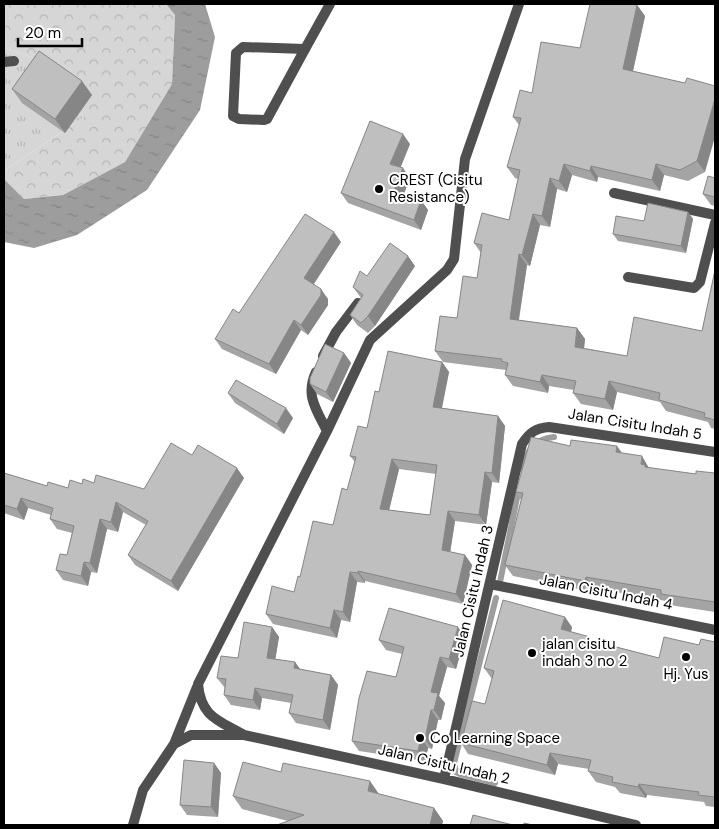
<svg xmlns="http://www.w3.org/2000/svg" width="719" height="829" font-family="'DM Sans',sans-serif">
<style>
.grass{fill:url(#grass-tufts)}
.forest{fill:url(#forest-crowns)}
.water{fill:url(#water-ripples)}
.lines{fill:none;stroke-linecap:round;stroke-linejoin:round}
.stream{stroke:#9d9d9d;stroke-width:6}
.service{stroke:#4f4f4f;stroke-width:10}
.minor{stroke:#4f4f4f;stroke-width:10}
.wall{fill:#a4a4a4;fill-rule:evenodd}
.shaded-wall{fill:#868686}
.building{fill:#bfbfbf;stroke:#868686;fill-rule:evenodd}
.poi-dot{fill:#000;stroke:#fff;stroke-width:2}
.labels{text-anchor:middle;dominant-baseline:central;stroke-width:4;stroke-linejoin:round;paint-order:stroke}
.poi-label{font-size:15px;fill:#000;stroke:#fff;text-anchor:start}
.street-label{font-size:15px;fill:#000;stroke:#fff}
</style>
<defs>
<pattern id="grass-tufts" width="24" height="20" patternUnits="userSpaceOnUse" patternTransform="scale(1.25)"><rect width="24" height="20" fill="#d6d6d6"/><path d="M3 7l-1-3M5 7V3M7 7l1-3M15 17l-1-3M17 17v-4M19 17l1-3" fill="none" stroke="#b6b6b6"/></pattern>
<pattern id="forest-crowns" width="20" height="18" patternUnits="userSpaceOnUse" patternTransform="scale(1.25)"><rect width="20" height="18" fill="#d6d6d6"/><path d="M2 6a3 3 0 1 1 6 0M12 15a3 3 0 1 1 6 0" fill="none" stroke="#b6b6b6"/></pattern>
<pattern id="water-ripples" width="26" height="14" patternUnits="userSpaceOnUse" patternTransform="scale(1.25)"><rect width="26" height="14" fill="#9d9d9d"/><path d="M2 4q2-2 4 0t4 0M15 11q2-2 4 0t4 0" fill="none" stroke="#858585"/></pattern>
</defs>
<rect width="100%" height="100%" fill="#fff"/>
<path class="grass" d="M4 47 33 58 84 117 4 171Z"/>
<path class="forest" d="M4 4H166L175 15 172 84 125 162 63 195 24 199 4 179V171L84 117 33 58 4 47Z"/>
<path class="water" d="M166 4H205L215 37 200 110 147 190 77 235 34 248 4 242V179L24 199 63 195 125 162 172 84 175 15Z"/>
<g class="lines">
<path class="stream" d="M523 468C527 450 534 439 554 437
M500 582 519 488
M495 783 460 774 456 772 454 763 496 598"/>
<path class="service" d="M243 47 305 49 267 119 264 120 239 119 233 116 236 53Z"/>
<path class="minor" d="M305 49 330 4
M4 62 14 61
M614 193 715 215
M628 277 694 288 700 282 715 223
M323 356 336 332 358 303
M316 372C305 395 316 409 327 431
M490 584 715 630
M244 735C218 720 201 717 198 684L327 431 370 340 447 270 454 259 465 159 519 4
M174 744 191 735H244L444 779 636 825
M444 779 522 444C530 432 536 428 549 427L715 452
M133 825 143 790 174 744 197 687"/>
</g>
<path class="wall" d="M637 5 645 16 633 71 685 83 705 172 688 181 664 175 660 191 598 177 597 182 572 175 567 192 557 189 550 227 540 225 530 266 527 265 519 320 577 328 585 339 584 348 627 356 702 331 715 270V429L711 428 708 422 666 411 660 402 617 392 613 410 581 404 573 393 574 390 549 386 548 393 513 386 505 375 506 370 443 362 435 351 457 318 477 278 481 253 474 243 509 220 518 179 515 178 507 167 519 125 513 117 532 93 580 48Z
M12 89 92 95 65 133 22 103Z
M410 144 400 167 410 178 404 194 421 200 428 210 421 230 348 203 341 193Z
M715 178V206L711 205 703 194Z
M688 212 693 219 686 253 618 241 613 234 644 221Z
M341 242 314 284 328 299V305L308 335 301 330 276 374 222 349 215 339 239 313Z
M415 266 375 326 368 333 357 325 350 315 361 298 353 287 367 276Z
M344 353 351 363 333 402 317 394 310 384Z
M442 362 449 372 442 408 498 416 505 426 499 483 492 482 486 525 455 521 450 552 465 555 472 565 463 604 365 581V583L357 582 350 622 341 620 337 638 273 624 266 614 294 592 300 577 333 525 347 490 355 462 350 456 367 428 379 392ZM399 469 436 474 430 515 389 510Z
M228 393 293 418 284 434 235 403Z
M570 446 621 453 649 468 696 474 715 473V612L669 605 666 601 593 588V592L513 576 505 565 521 500 516 492Z
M192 455 244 478 178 591 135 565 128 555 146 525 123 512 118 532 107 529 97 573 91 572 88 586 63 580 56 570 67 555 72 533 57 529 50 519 51 515 28 508 24 520 4 513V473L47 486 68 488 82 484 94 483 144 489Z
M272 627 279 637 275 659 295 662 300 669 331 675 338 685 330 730 296 723 289 713 291 703 262 698 260 710 231 705 224 695 225 688 217 678Z
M572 627 571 632 593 641 659 658 699 645 715 642V807L706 806 704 802 647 795 646 798 620 793 615 787 596 782 588 771 589 769 558 764 555 775 468 754 461 743 485 704 492 679 484 668Z
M465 637 456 669 447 667 439 696 445 703 441 720H438L432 749 428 748 425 761 359 751 352 741 396 677 402 654 386 650 379 640Z
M214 763 221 773 218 817 187 815 180 805Z
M281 772 379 794 434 808 443 821 442 825H277L288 821 242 809 233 796Z"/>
<path class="shaded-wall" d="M637 5 645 16 631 80 623 69Z
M82 81 92 95 65 133 55 119Z
M715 99V137L705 172 697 161Z
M403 134 410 144 398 174 390 164Z
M564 164 572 175 567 192 559 181Z
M656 164 664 175 660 191 652 180Z
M591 166 598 177 597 182 590 171Z
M403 168 410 178 401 201 394 191Z
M550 178 557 189 550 227 542 216Z
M421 200 428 210 421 230 414 220Z
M688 212 693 219 686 253 681 246Z
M533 214 540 225 530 266 522 255Z
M334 232 341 242 311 288 304 278Z
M519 254 527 265 517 330 510 319Z
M408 256 415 266 375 326 368 316Z
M321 289 328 299V305L308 335 301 325Z
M294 320 301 330 276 374 269 364Z
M577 328 585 339 583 358 575 347Z
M344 353 351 363 333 402 326 392Z
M442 362 449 372 440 417 433 407Z
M542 375 549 386 548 393 540 382Z
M609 381 617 392 613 410 605 399Z
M286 408 293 418 284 434 277 424Z
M498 416 505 426 499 483 492 473Z
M617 446 625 457 616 452Z
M642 456 649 468V470L641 464Z
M392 459 399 469 387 519 380 509Z
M237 468 244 478 178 591 171 581Z
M485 472 492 482 486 525 479 515Z
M21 498 28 508 24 520 17 509Z
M116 502 123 512 118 532 111 522Z
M448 511 455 521 449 560 442 550Z
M100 519 107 529 97 573 90 563Z
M465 555 472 565 463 604 456 594Z
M84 562 91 572 88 586 81 576Z
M358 571 365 581V583L358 573Z
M350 572 357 582 350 622 343 612Z
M586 577 593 588V592L585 581Z
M334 610 341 620 337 638 330 628Z
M565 617 572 627 569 640 561 629Z
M272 627 279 637 274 668 267 658Z
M458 627 465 637 456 669 449 659Z
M440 657 447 667 439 696 445 703 441 720 434 710 431 692Z
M295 662 302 672 294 668Z
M331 675 338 685 330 730 323 720Z
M255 688 262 698 260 710 253 700Z
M431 710 438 720 432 749 425 739Z
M421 738 428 748 425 761 418 751Z
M550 753 558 764 555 775 547 765Z
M214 763 221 773 218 817 211 807Z
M370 781 379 794 368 791Z
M639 784 647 795 646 798 638 787Z
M434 808 443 821 442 825H430Z"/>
<path class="building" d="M590 4H631L637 5 623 69 685 83 687 78 715 86V99L697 161 680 170 656 164 652 180 591 166 590 171 564 164 559 181 550 178 542 216 533 214 522 255 519 254 510 319 577 328 575 347 627 356 634 317 702 331 715 270V420L704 417 705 413 659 400 660 393 609 381 605 399 573 393 576 381 542 375 540 382 505 375 508 363 501 361 502 359 435 351 440 316 457 318 463 276 477 278 482 245 474 243 482 213 509 220 520 170 507 167 521 118 513 117 520 90 532 93 541 42 580 48Z
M39 51 82 81 55 119 12 89Z
M370 121 403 134 390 164 403 168 394 191 421 200 414 220 341 193Z
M708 176 715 178V197L703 194Z
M648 203 688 212 681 246 613 234 616 216 644 221Z
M305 214 334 232 304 278 321 289V295L301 325 294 320 269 364 215 339 233 309 239 313Z
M390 243 408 256 368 316 361 323 350 315 363 295 353 287 360 271 367 276Z
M325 344 344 353 326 392 310 384V378Z
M388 351 442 362 433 407 498 416 492 473 485 472 479 515 448 511 442 550 465 555 456 594 358 571V573L350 572 343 612 334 610 330 628 266 614 272 586 294 592 298 576 300 577 313 521 333 525 342 488 347 490 356 457 350 456 358 426 367 428 375 391 379 392ZM392 459 437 465 430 515 380 509Z
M236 380 286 408 277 424 228 393Z
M531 437 570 446 571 440 617 446 616 452 642 456 641 464 645 465V467L696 474V471L715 473V602L661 594V590L586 577 585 581 505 565 523 493 516 492Z
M171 443 192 455 198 445 237 468 171 581 128 555 148 521 116 502 111 522 100 519 90 563 84 562 81 576 56 570 60 554 67 555 74 526 50 519 53 508 21 498 17 509 4 505V473L47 486 48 482 68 488 70 480 82 484 83 479 94 483 96 475 144 489Z
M503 600 565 617 561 629 590 637 589 640 659 658 664 637 699 645 701 639 715 642V797L698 795 699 792 639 784 638 787 612 782 613 777 588 771 591 760 550 753 547 765 461 743 472 701 485 704 494 671 484 668Z
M389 608 458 627 449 659 440 657 431 692 438 693 434 710H431L425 739 421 738 418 751 352 741 359 698 367 671 396 677 404 647 379 640Z
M244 622 272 627 267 658 295 662 294 668 331 675 323 720 289 713 293 695 255 688 253 700 224 695 226 679 217 678 221 656 238 658Z
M184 760 214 763 211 807 180 805Z
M243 762 281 772 283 763 370 781 368 791 434 808 430 825H277L304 815 233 796Z
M473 815 513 825H470Z
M524 823 533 825H524Z"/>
<g class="poi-dot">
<circle cx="379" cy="189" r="5"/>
<circle cx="532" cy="653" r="5"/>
<circle cx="686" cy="657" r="5"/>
<circle cx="420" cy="738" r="5"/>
</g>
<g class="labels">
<g class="poi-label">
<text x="389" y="180">CREST (Cisitu<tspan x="389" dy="17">Resistance)</tspan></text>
<text x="542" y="644">jalan cisitu<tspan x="542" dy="17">indah 3 no 2</tspan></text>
<text x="686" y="674" text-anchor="middle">Hj. Yus</text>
<text x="430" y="738">Co Learning Space</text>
</g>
<g class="street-label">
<text transform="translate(635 424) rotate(9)">Jalan Cisitu Indah 5</text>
<text transform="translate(473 591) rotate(-77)">Jalan Cisitu Indah 3</text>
<text transform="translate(606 592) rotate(11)">Jalan Cisitu Indah 4</text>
<text transform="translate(444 764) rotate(13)">Jalan Cisitu Indah 2</text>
</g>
</g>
<rect width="719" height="829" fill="none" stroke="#000000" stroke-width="10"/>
<path d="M18 38v8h64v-8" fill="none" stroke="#000000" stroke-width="2.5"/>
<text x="25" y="38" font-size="15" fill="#000000" stroke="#ffffff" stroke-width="4" paint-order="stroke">20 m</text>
</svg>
